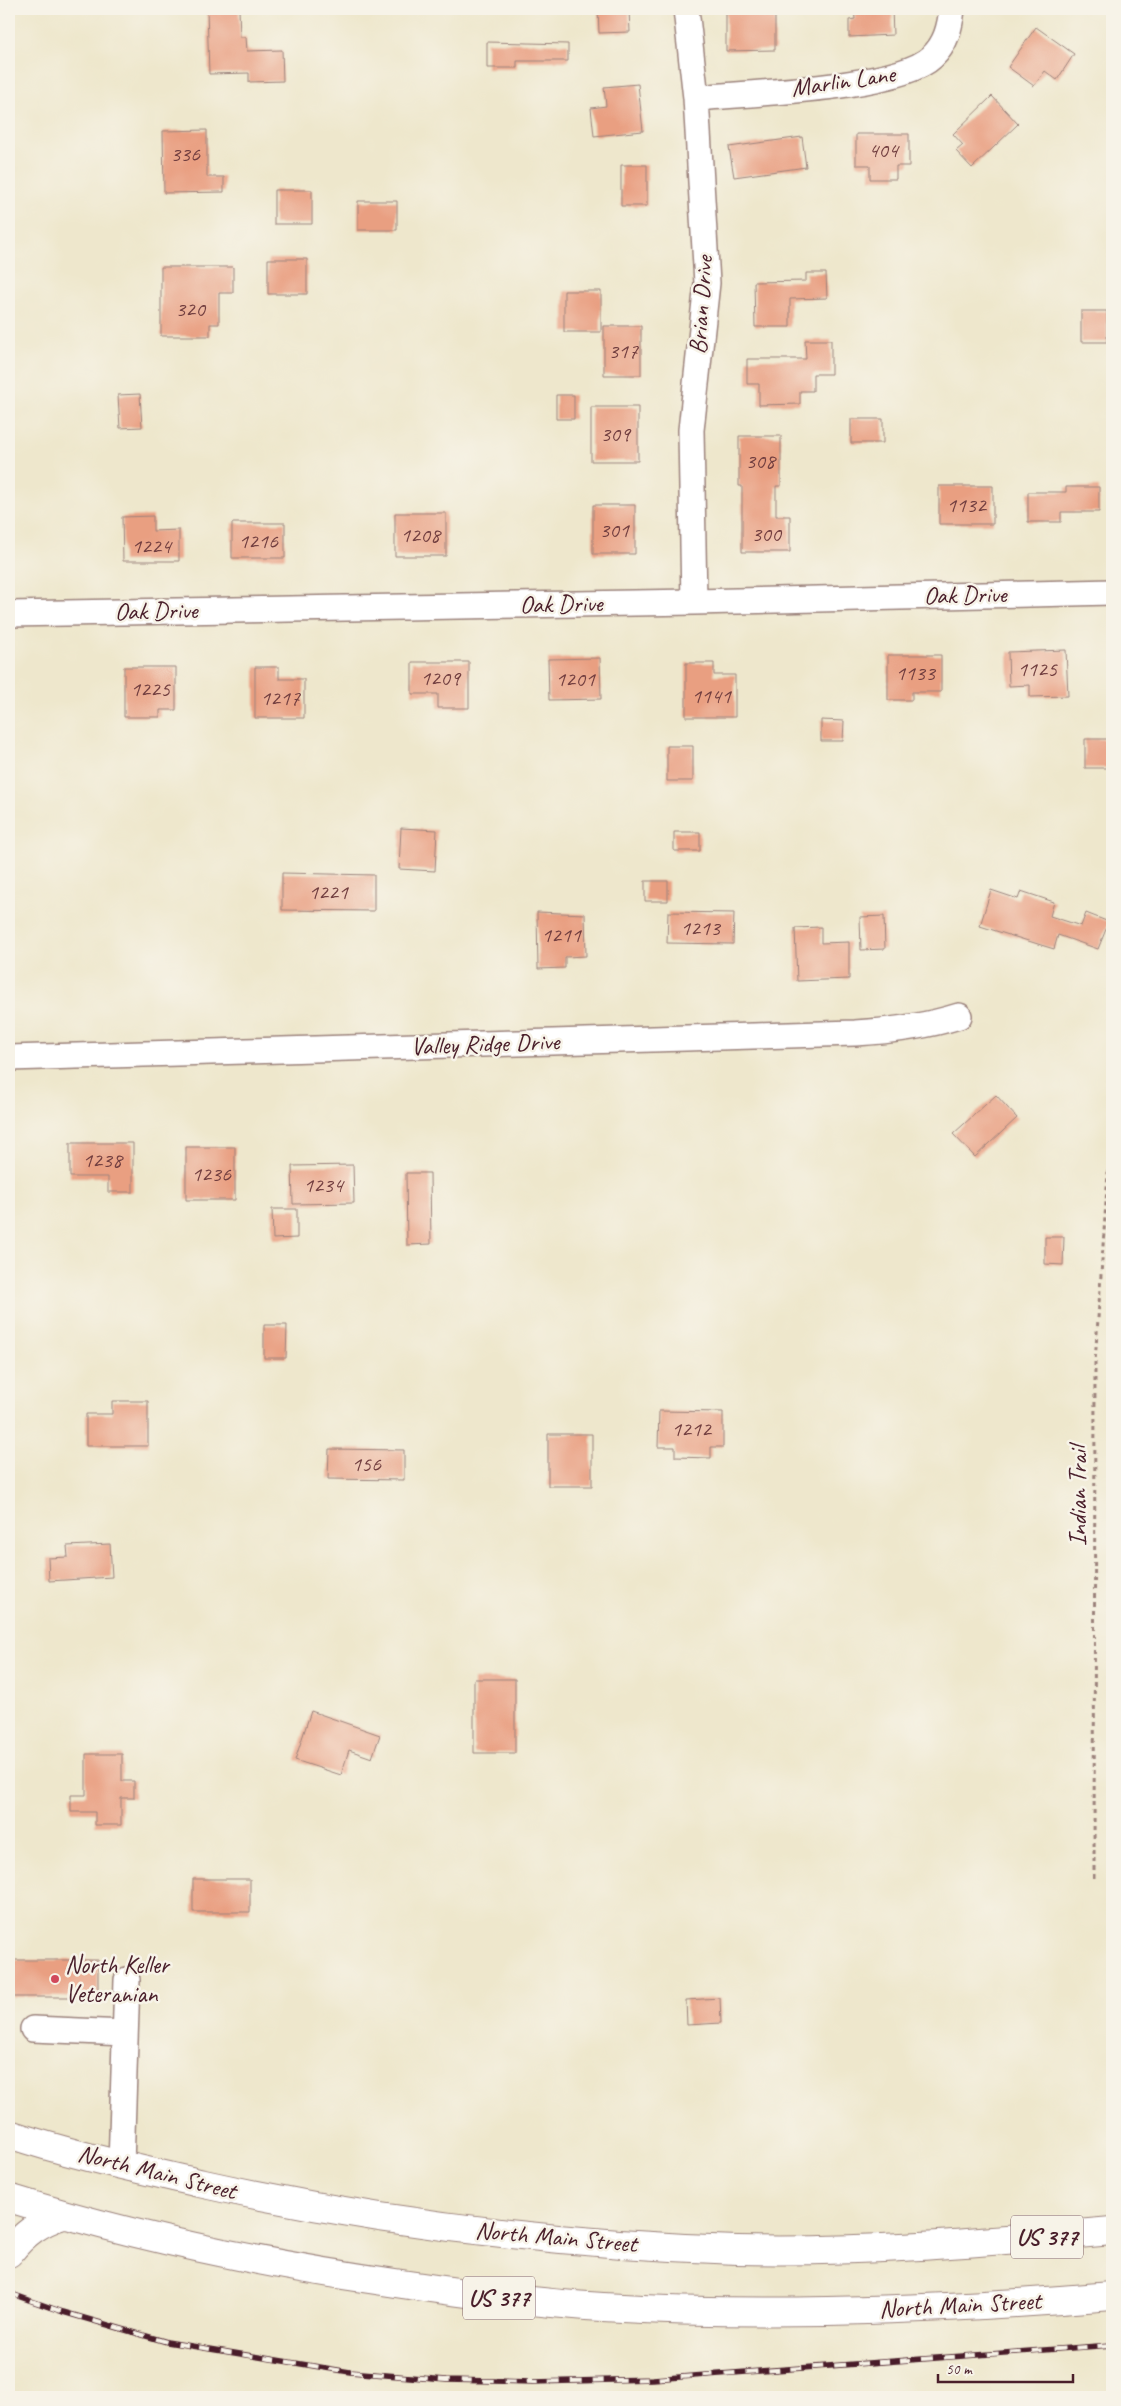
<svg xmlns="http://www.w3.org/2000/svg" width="1121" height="2406" font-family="Caveat,sans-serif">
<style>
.building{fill:#e99f81}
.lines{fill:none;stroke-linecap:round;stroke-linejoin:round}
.minor-casing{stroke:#9c837c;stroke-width:28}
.major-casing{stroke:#9c837c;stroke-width:30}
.path{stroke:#9c837c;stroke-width:3;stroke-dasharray:4 4;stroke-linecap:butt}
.minor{stroke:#fff;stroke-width:25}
.major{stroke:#fff;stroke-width:28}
.rail-casing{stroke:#4a1f2b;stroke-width:5.5}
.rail{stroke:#f7f3e8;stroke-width:4;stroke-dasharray:11;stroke-linecap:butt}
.poi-dot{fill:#d1495b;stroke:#f7f3e8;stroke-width:2}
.labels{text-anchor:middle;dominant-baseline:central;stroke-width:5;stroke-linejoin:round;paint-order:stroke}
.number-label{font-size:22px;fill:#723f40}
.shield{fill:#f7f3e8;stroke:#7e5f64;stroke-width:1}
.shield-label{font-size:24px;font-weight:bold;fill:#4a1f2b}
.street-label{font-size:25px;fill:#4a1f2b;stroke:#f7f3e8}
.poi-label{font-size:25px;fill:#4a1f2b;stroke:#f7f3e8;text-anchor:start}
</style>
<rect width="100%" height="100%" fill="#f7f3e8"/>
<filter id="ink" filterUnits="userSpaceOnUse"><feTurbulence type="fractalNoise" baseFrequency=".02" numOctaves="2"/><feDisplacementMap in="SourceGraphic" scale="10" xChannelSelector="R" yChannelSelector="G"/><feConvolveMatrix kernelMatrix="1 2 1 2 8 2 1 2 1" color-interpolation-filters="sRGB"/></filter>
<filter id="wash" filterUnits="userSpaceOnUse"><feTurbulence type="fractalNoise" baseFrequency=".0096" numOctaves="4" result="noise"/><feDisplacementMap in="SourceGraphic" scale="20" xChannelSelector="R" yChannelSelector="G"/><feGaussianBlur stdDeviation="1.12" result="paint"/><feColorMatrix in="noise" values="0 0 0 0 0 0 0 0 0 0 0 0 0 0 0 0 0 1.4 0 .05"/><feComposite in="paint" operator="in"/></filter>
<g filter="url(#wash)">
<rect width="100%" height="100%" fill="#eee7cc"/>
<g id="blocks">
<path class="building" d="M207 9H239L240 37H246L247 51 282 50 283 81 249 82V73L209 74Z
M598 9H629L630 32 599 33Z
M726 9H775V50L726 51Z
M854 9H892L893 35 849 37V20L855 19Z
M1036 27 1074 54 1057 80 1045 71 1034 86 1008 67Z
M487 42 568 44V61H517V68H487Z
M638 84 643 131 594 136 591 108 606 106 604 87Z
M992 96 1018 124 972 168 956 151 963 145 953 134Z
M207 130V177H224V192L164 193 163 131Z
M856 134H909V166H896V179H870V165H856Z
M802 137 806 167 734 177 729 147Z
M621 165H647V206H621Z
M274 190H312V224H274Z
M358 201H397V230H358Z
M268 259H307V294H268Z
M161 267H233V293H219V324H210V336H161Z
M806 273H826L827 298 790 299V327H755L754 282 806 281Z
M564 291H601V332H564Z
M1081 311H1107V342H1081Z
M604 326H641V375H604Z
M805 340H831V374H813V391H800V404L759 405V384H747V359H806Z
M140 394 142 427 120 428 118 395Z
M556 395H574V419H556Z
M591 407H638V461H591Z
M851 419H883V443H851Z
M739 436H781V486H776V516H790V552H742V486H739Z
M939 486H993V524H939Z
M1066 487H1099V512H1061V522H1028V492H1066Z
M593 505H635V554H593Z
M395 513H446V556H395Z
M153 516V531L179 530V561H123L122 517Z
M232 523H285V558H232Z
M1066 650 1068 696 1030 697V685L1009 686 1008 652Z
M888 655H941V692H912V700H888Z
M600 658 601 699 549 700 548 659Z
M412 662H469V708H438V694H412Z
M686 663H714V675H735V717H686Z
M124 667H176V710H160V717H124Z
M255 667H279V679H304V718H255Z
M821 720 844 721 843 741H821Z
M1085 739H1112V768H1085Z
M667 746H693V781H667Z
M401 828 437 830 435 871 399 869Z
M674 832H700V851H674Z
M282 873 374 875V911L282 910Z
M645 881H668V901H645Z
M991 890 1018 899 1021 891 1054 902 1050 916 1081 926 1086 913 1109 922 1098 949 1058 935 1054 949 980 926Z
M537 912 585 914 586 956 565 957V968L538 969Z
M668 912 734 913 733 944 667 943Z
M884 916 885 949 861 950 860 917Z
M821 927V943L849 942V979L797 981 795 928Z
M996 1095 1017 1118 975 1157 953 1134Z
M70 1143H133V1192H108V1177H70Z
M186 1147H235V1200H186Z
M353 1165 354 1203 293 1204 292 1166Z
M406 1173H430L431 1244 407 1245Z
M272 1209H297V1238L273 1239Z
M1045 1237H1064L1063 1265 1045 1264Z
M264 1325H287L286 1358H264Z
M112 1401H148V1446H86V1414H112Z
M659 1411 723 1412V1447H711V1458L675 1457V1447H658Z
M548 1434H592V1486H548Z
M329 1449 404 1450V1480L328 1479Z
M110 1544 112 1577 49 1581 48 1558 68 1557 67 1546Z
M474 1679H515V1753H474Z
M311 1711 380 1735 372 1758 349 1750 341 1775 295 1760Z
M86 1754H122V1781H134V1798H121V1825H95V1812H71V1795H86Z
M193 1879H250V1912H193Z
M12 1960H98V1997H12Z
M720 1998 721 2023 687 2025 686 2000Z"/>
</g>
</g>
<g filter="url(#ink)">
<use href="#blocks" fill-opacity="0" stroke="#9c837c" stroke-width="1"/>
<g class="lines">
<defs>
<path id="minor" d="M686 9 696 98 707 283 691 430 694 602
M696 98C746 93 899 89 932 57 946 44 950 27 952 9
M9 614 694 602 1112 592
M9 1058 855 1033C891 1031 924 1027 959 1016
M33 2029 125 2033
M121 2165 127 1980"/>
<path id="major" d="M9 2134C72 2155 139 2169 204 2184 379 2223 558 2244 737 2250 862 2253 988 2242 1112 2231
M9 2198C138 2238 269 2265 402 2284 469 2294 536 2303 603 2307 773 2317 943 2310 1112 2296
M9 2253C24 2234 39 2222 63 2215"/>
</defs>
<use href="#minor" class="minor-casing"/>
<use href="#major" class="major-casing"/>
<path class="path" d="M1094 1878 1095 1362 1112 1115"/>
<use href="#minor" class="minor"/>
<use href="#major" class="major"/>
<defs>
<path id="rail" d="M9 2293 63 2312 167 2342 350 2372 446 2380 533 2382 653 2379 1112 2345"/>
</defs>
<use href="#rail" class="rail-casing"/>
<use href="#rail" class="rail"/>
</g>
</g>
<circle class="poi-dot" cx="55" cy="1979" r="5"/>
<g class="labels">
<g class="number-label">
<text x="883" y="150">404</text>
<text x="185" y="154">336</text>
<text x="190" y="309">320</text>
<text x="623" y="351">317</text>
<text x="615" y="434">309</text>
<text x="760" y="461">308</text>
<text x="966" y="505">1132</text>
<text x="614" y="530">301</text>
<text x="766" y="534">300</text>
<text x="420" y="535">1208</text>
<text x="258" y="541">1216</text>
<text x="151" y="546">1224</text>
<text x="1037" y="669">1125</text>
<text x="915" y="673">1133</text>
<text x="440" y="678">1209</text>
<text x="575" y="679">1201</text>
<text x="150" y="689">1225</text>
<text x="711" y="696">1141</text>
<text x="280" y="698">1217</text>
<text x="328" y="892">1221</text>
<text x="700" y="928">1213</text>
<text x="561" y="935">1211</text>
<text x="102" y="1160">1238</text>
<text x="211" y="1174">1236</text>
<text x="323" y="1185">1234</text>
<text x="691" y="1429">1212</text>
<text x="366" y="1464">156</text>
</g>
<g class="shield">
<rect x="1011" y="2215.5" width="72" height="43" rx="4"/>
<rect x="463" y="2276.5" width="72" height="43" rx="4"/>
</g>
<g class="shield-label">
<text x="1047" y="2237">US 377</text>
<text x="499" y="2298">US 377</text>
</g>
<g class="street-label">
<text transform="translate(843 81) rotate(-8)">Marlin Lane</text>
<text transform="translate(701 305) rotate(-86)">Brian Drive</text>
<text transform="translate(965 595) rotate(-1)">Oak Drive</text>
<text transform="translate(561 604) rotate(-1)">Oak Drive</text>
<text transform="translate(156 611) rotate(-1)">Oak Drive</text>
<text transform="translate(485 1044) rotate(-2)">Valley Ridge Drive</text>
<text transform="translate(1078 1496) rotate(-90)">Indian Trail</text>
<text transform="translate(157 2172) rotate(14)">North Main Street</text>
<text transform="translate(556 2237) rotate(5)">North Main Street</text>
<text transform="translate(960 2305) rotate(-3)">North Main Street</text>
</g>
<g class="poi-label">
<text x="65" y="1965">North Keller<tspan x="65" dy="29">Veteranian</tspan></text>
</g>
</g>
<rect width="1121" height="2406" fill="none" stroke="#f7f3e8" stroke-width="30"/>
<path d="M938 2374v8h135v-8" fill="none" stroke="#4a1f2b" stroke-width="2.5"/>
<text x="946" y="2374" font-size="15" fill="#4a1f2b" stroke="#f7f3e8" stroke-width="4" paint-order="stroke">50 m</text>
</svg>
